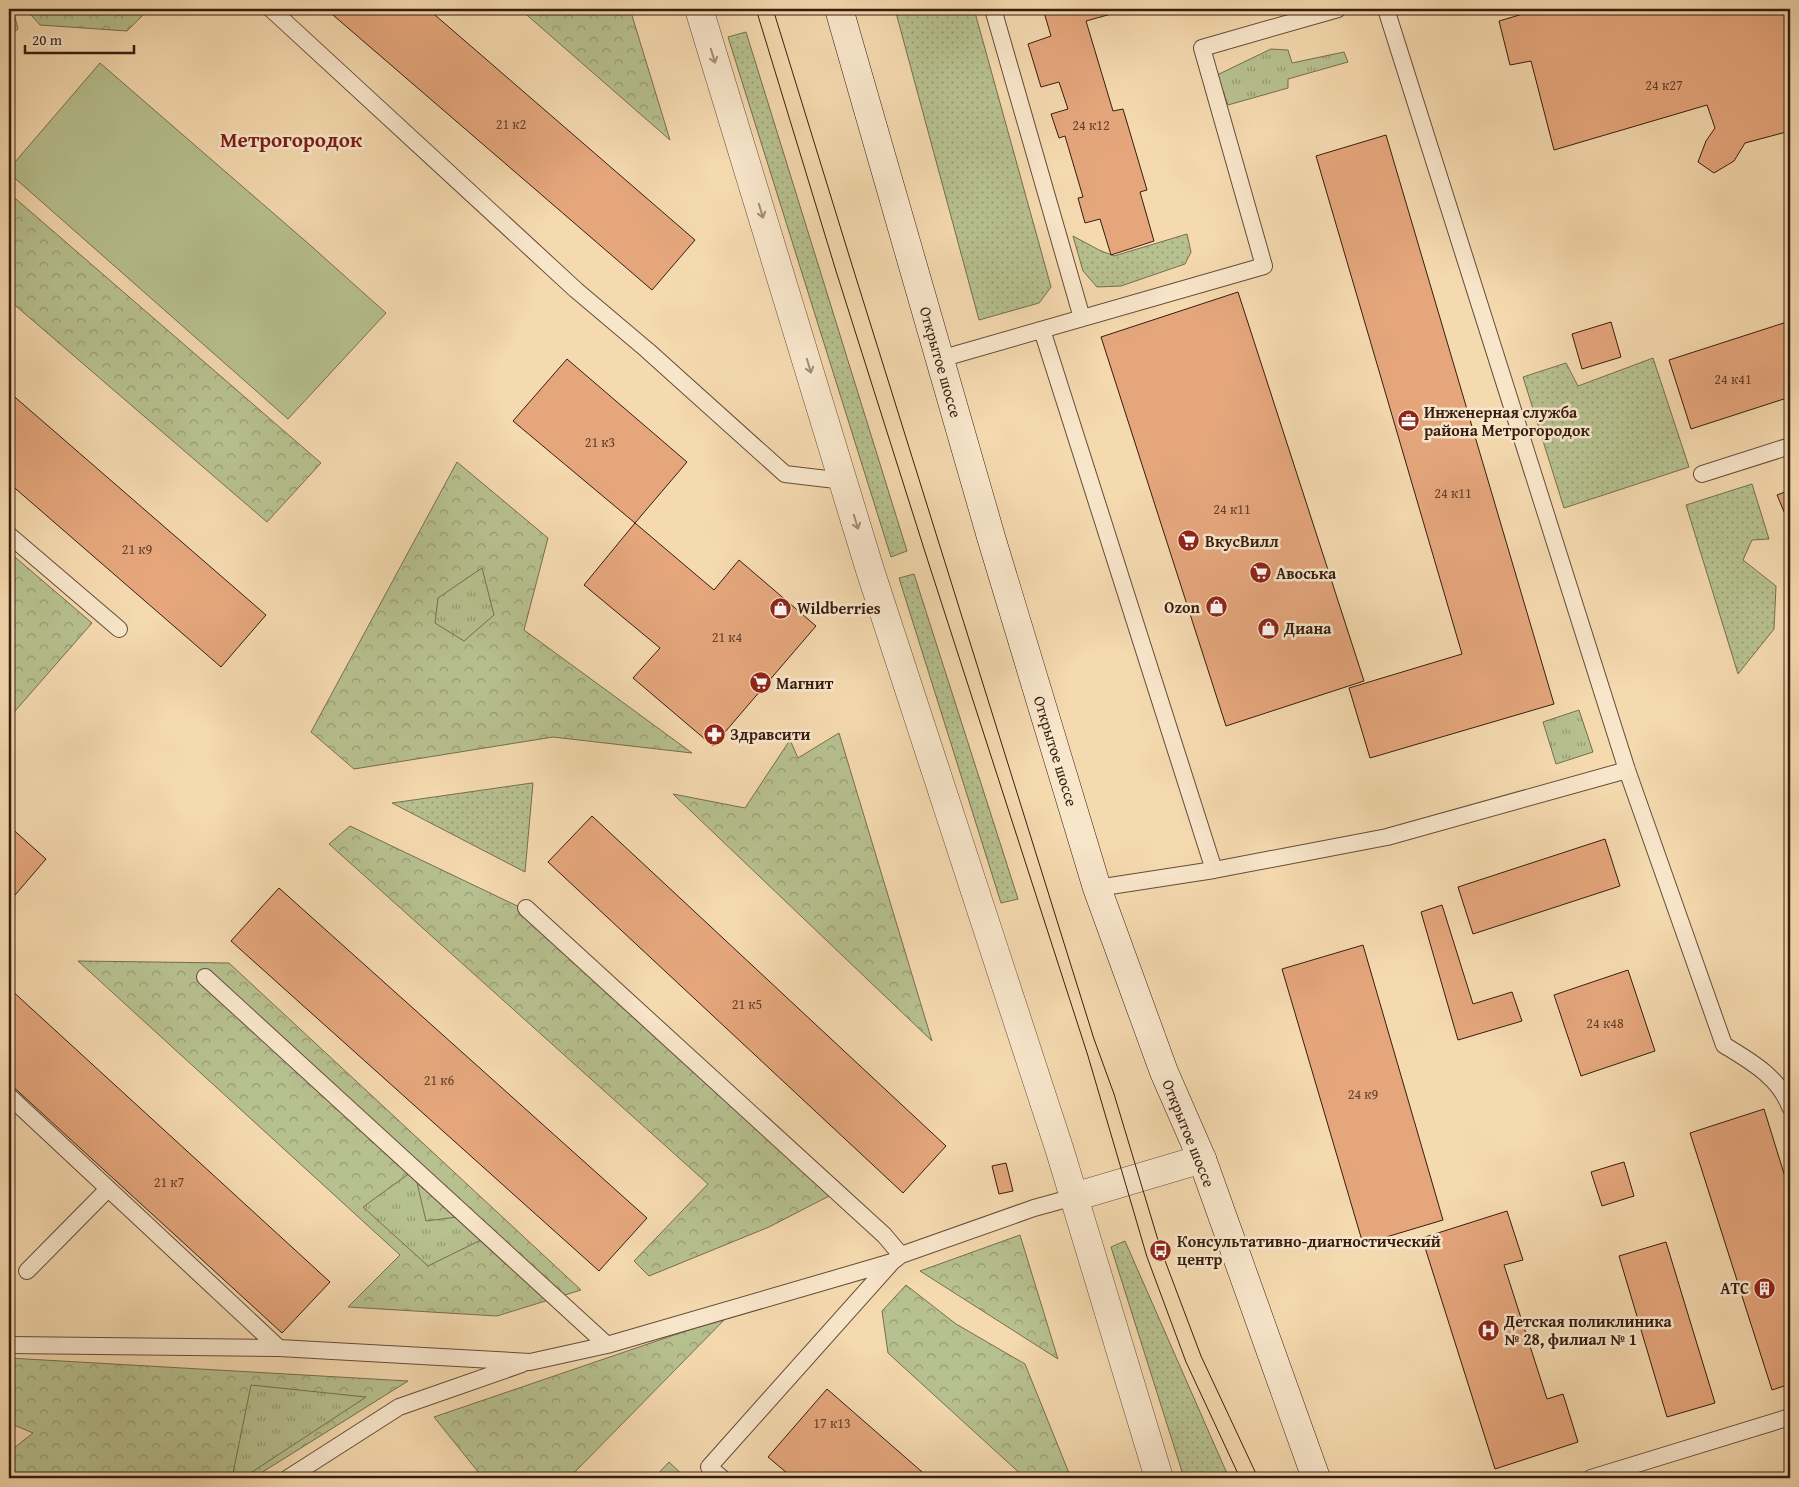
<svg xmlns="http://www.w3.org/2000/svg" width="1799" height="1487" font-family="'Gentium Book Plus',serif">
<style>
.grass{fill:url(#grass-dots);stroke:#776e4f}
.forest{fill:url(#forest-crowns);stroke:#776e4f}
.park{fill:url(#park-tufts);stroke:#776e4f}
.pitch{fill:#b7c08f;stroke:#776e4f}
.building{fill:#e5a67c;stroke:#371d0f}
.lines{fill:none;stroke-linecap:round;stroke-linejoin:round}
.lane-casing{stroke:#664c37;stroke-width:18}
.street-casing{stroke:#664c37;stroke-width:29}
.secondary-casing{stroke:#371d0f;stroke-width:29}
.lane{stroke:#f8e6cb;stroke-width:16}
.street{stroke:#f8e6cb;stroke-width:28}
.secondary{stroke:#f8e6cb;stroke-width:28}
.tram{stroke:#371d0f;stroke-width:1}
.oneway{stroke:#a18c76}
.labels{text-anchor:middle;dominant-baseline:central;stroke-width:5;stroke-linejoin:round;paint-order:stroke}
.number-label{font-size:14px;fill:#623f2a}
.street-label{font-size:16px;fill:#371d0f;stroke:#f8e6cb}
.poi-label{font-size:16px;font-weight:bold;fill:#371d0f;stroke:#f8e6cb;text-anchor:start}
.district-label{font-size:21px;font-weight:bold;fill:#7a1f14;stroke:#f8e6cb}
</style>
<defs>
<pattern id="grass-dots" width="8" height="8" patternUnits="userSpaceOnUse" patternTransform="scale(1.25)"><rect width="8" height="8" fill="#b7c08f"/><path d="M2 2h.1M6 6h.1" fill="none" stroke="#969b73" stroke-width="1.8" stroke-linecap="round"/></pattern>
<pattern id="forest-crowns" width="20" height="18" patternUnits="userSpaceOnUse" patternTransform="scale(1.25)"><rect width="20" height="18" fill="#b7c08f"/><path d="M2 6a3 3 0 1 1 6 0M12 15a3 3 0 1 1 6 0" fill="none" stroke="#969b73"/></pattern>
<pattern id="park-tufts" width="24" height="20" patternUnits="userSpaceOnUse" patternTransform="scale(1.25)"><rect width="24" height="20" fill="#b7c08f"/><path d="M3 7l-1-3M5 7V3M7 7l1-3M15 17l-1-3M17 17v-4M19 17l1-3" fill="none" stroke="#969b73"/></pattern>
</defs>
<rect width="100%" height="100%" fill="#f5d9af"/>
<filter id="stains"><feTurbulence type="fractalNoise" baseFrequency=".004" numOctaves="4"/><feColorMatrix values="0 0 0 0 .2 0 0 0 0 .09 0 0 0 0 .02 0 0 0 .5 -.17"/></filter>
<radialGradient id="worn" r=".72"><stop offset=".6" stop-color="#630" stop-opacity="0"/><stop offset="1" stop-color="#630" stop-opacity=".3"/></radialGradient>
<path class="grass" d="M895 9H974L1051 287 1039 303 979 320Z
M746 32 907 551 891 557 728 37Z
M1187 234 1191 252 1185 264 1121 286 1097 287 1083 271 1073 236 1099 250 1114 256Z
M1653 358 1689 467 1564 508 1523 377 1566 363 1578 386Z
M1752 484 1769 539 1752 540 1743 560 1776 586 1774 629 1738 674 1686 505Z
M914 574 1018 899 1001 903 899 578Z
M533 783 525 872 392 803 532 783Z
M1125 1241 1229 1478H1184L1111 1247Z"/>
<path class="forest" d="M9 9H13L18 29 9 36Z
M26 9H149L127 31 40 25Z
M520 9H630L670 140Z
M9 193 321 463 267 522 9 300Z
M457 462 548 538 524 630 692 753 553 737 354 769 311 732Z
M9 552 92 623 9 718Z
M839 733 932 1041 673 794 745 808 790 740 798 758Z
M350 826 534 914 833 1194 769 1227 649 1276 634 1261 708 1184 329 844Z
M78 961 229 963 581 1290 497 1316 348 1307 400 1255Z
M1020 1235 1058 1359 920 1271Z
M906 1285 956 1324 1025 1364 1071 1478H1025L888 1353 882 1311Z
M727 1317 569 1478H483L434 1417Z
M9 1358 408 1381 253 1478H9V1452L33 1433 9 1423Z
M669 1462 686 1478H654Z"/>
<path class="park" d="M1271 49 1288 50 1292 63 1344 52 1348 62 1288 79V88L1228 105 1217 75Z
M482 568 494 615 464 641 435 623 438 598Z
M1579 710 1593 752 1556 764 1543 722Z
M414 1170 426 1221 465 1216 485 1238 428 1266 363 1207Z
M251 1385 366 1397 243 1478H232Z"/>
<path class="pitch" d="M100 63 310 245 386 313 288 419 9 173V169Z"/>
<path class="building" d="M326 9H428L695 240 652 290Z
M1043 9H1129L1086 21 1113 111 1123 109 1147 190 1140 192 1154 241 1111 255 1100 219 1085 223 1078 198 1083 197 1065 136 1059 138 1051 114 1068 109 1059 82 1041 87 1028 44 1051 36Z
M1540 9H1790V131L1745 143 1734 161 1714 173 1698 162 1706 141 1715 128 1707 105 1554 150 1531 61 1510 65 1499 21Z
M1386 135 1554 704 1370 758 1349 688 1462 654 1316 156Z
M1238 292 1364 681 1226 726 1101 337Z
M1790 321V397L1691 429 1669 360Z
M1611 322 1621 357 1582 369 1572 334Z
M567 359 687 462 635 523 513 421Z
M9 392 266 615 221 667 9 483Z
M1790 490V526L1777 495Z
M635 523 714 590 739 560 816 626 713 746 633 678 660 648 584 585Z
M592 816 946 1146 903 1193 548 862Z
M9 826 46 859 9 902Z
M1605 839 1620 886 1473 934 1458 887Z
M279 888 647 1218 599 1271 231 941Z
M1442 905 1473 1004 1512 992 1522 1021 1458 1040 1421 912Z
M1363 945 1443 1220 1363 1244 1282 969Z
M1628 970 1655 1051 1581 1076 1554 995Z
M9 988 330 1282 282 1333 9 1083Z
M1764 1109 1790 1193V1384L1772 1390 1690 1133Z
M1624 1162 1634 1196 1602 1206 1591 1172Z
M1006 1163 1013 1191 999 1194 992 1166Z
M1507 1211 1523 1260 1504 1265 1547 1399 1563 1394 1578 1442 1495 1469 1422 1238Z
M1666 1242 1715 1403 1667 1417 1619 1256Z
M827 1389 929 1478H793L768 1457Z"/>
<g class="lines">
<defs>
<path id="lane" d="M271 9 576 290 647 350 785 474 844 481
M993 9 1082 318
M1386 9 1627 770 1724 1045C1750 1061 1779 1077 1790 1107
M1042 330 1214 870
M940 359 1264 266 1202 48 1338 9
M1702 474 1790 446
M9 535 119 629
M1097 888 1214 870 1387 837 1627 770
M526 908 884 1235 901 1255
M205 977 607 1345
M9 1096 279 1348
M27 1271 108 1189
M9 1345 279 1348 530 1362 607 1345 892 1262 901 1255 1034 1208 1074 1197
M288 1478 399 1407 522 1364
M722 1478 709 1467 892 1262
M1591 1478 1790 1417"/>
<path id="street" d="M699 9 870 570 1060 1151 1159 1478
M1074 1197 1202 1159"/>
<path id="secondary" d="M839 9 991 537 1097 888 1164 1072 1202 1159 1316 1478"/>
</defs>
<use href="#lane" class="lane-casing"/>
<use href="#street" class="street-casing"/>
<use href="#secondary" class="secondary-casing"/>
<use href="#lane" class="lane"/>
<use href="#street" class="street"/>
<use href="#secondary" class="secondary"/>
<path class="tram" d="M756 9 836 271 926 555 1088 1056 1147 1257 1186 1362 1240 1478
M773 9 852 265 1094 1039 1114 1094 1161 1250 1201 1356 1258 1478"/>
</g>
<defs><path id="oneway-shaft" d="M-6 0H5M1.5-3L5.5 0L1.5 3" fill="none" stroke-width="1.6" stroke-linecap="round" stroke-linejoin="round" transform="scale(1.25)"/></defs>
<g class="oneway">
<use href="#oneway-shaft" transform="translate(713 56) rotate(73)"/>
<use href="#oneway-shaft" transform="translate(761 211) rotate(73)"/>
<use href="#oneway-shaft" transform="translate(809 366) rotate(73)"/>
<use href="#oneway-shaft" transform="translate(856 522) rotate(73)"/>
</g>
<defs>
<symbol id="office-disc" viewBox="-11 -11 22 22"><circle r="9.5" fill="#8f2418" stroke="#f8e6cb"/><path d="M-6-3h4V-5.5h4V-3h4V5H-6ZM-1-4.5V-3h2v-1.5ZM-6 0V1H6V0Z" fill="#fff"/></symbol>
<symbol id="supermarket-disc" viewBox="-11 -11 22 22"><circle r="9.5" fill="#8f2418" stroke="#f8e6cb"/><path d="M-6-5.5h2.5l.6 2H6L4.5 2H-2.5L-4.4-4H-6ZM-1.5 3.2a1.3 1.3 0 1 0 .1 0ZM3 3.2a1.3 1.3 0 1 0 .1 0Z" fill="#fff"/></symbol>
<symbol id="shop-disc" viewBox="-11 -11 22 22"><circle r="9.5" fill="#8f2418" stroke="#f8e6cb"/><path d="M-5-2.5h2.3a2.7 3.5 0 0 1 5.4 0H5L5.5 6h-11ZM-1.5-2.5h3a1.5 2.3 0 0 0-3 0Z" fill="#fff"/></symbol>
<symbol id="pharmacy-disc" viewBox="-11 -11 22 22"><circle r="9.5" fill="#8f2418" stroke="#f8e6cb"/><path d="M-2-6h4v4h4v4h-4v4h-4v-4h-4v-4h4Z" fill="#fff"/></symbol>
<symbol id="bus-disc" viewBox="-11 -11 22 22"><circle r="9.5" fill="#8f2418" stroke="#f8e6cb"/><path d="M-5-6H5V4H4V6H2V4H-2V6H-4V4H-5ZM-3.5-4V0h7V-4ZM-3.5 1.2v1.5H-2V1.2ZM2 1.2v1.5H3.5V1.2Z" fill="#fff"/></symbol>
<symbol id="building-disc" viewBox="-11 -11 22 22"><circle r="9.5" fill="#8f2418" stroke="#f8e6cb"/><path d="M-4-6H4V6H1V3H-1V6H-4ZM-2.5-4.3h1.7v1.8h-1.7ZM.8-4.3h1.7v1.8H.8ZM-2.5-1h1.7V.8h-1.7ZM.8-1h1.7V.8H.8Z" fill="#fff"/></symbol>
<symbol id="hospital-disc" viewBox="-11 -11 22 22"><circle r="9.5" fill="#8f2418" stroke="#f8e6cb"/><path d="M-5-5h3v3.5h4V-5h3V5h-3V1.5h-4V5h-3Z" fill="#fff"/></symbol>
</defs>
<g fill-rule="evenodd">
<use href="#office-disc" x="1396" y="408" width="25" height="25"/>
<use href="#supermarket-disc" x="1176" y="528" width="25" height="25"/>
<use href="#supermarket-disc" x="1248" y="560" width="25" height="25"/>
<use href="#shop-disc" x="1204" y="594" width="25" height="25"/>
<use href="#shop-disc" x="768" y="596" width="25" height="25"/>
<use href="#shop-disc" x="1256" y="616" width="25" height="25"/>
<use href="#supermarket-disc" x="748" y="670" width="25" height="25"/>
<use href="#pharmacy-disc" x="702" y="722" width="25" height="25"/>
<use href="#bus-disc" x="1148" y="1238" width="25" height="25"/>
<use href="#building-disc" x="1752" y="1276" width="25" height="25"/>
<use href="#hospital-disc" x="1476" y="1318" width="25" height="25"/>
</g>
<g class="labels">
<g class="number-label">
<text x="1664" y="85">24 к27</text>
<text x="511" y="124">21 к2</text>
<text x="1091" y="125">24 к12</text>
<text x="1733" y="379">24 к41</text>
<text x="600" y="442">21 к3</text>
<text x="1453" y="493">24 к11</text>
<text x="1232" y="509">24 к11</text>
<text x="137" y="549">21 к9</text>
<text x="727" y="637">21 к4</text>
<text x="747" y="1004">21 к5</text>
<text x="1605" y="1023">24 к48</text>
<text x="439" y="1080">21 к6</text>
<text x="1363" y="1094">24 к9</text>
<text x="169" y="1182">21 к7</text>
<text x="832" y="1423">17 к13</text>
</g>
<g class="street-label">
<text transform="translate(941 362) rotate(74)">Открытое шоссе</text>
<text transform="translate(1056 751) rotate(73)">Открытое шоссе</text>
<text transform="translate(1189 1133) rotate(68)">Открытое шоссе</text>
</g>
<g class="poi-label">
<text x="1424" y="412">Инженерная служба<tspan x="1424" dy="18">района Метрогородок</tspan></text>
<text x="1205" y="541">ВкусВилл</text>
<text x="1276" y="573">Авоська</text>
<text x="1200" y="607" text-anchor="end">Ozon</text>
<text x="797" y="608">Wildberries</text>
<text x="1284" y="628">Диана</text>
<text x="776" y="683">Магнит</text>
<text x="730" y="734">Здравсити</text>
<text x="1177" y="1241">Консультативно-диагностический<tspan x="1177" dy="18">центр</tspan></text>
<text x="1749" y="1288" text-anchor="end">АТС</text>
<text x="1504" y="1321">Детская поликлиника<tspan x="1504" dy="18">№ 28, филиал № 1</tspan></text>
</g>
<g class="district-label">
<text x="291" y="139">Метрогородок</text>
</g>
</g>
<rect width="1799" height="1487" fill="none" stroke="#f5d9af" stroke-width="30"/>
<rect x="10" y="10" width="1779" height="1467" fill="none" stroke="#371d0f" stroke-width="2.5"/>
<rect x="15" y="15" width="1769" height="1457" fill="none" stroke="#371d0f"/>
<path d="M25 45v8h109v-8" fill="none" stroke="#371d0f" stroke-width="2.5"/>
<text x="32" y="45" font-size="15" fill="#371d0f" stroke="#f8e6cb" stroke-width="4" paint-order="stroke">20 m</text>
<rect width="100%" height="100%" filter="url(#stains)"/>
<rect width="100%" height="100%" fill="url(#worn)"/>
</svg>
